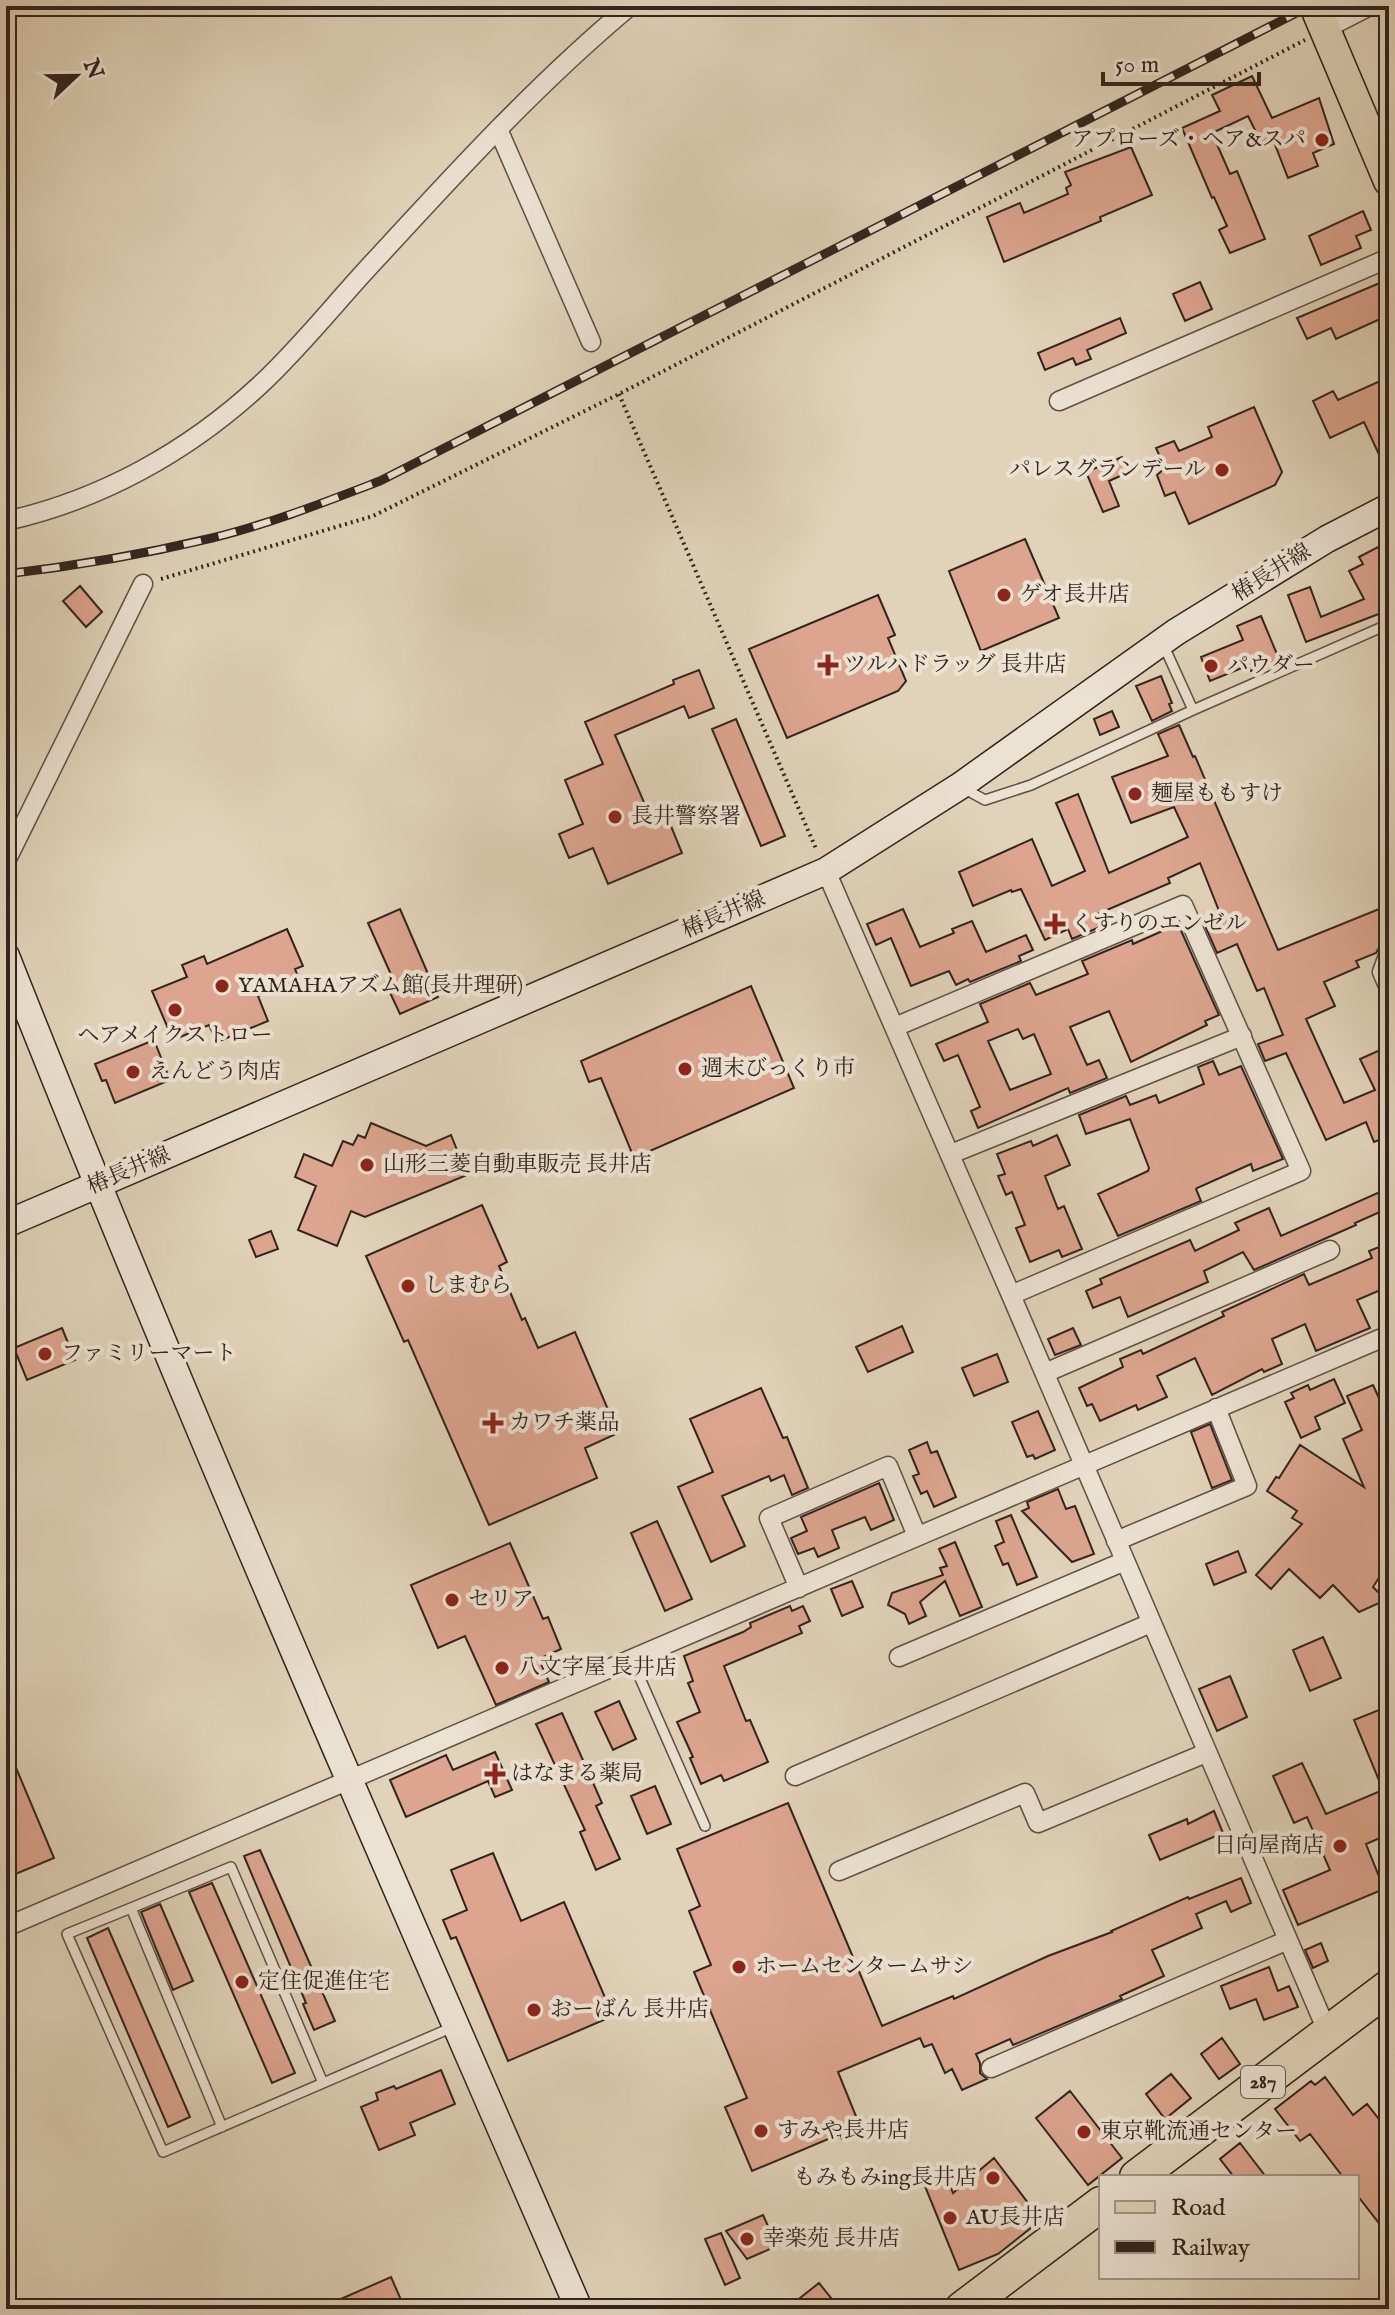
<svg xmlns="http://www.w3.org/2000/svg" width="1395" height="2315" font-family="'IM FELL English','Noto Serif JP',serif">
<style>
.building{fill:#dda58f;stroke:#31241e;stroke-width:2;fill-rule:evenodd}
.lines{fill:none;stroke-linecap:round;stroke-linejoin:round}
.lane-casing{stroke:#5d5045;stroke-width:12}
.street-casing{stroke:#5d5045;stroke-width:21}
.secondary-casing{stroke:#31241e;stroke-width:29}
.primary-casing{stroke:#31241e;stroke-width:33}
.highway-casing{stroke:#31241e;stroke-width:37}
.path{stroke:#31241e;stroke-width:4;stroke-dasharray:2 4;stroke-linecap:butt}
.lane{stroke:#ece2d2;stroke-width:9}
.street{stroke:#ece2d2;stroke-width:18}
.secondary{stroke:#ece2d2;stroke-width:26}
.primary{stroke:#e1d3ba;stroke-width:30}
.highway{stroke:#e1d3ba;stroke-width:34}
.rail-casing{stroke:#31241e;stroke-width:9}
.rail{stroke:#ece2d2;stroke-width:6;stroke-dasharray:18;stroke-linecap:butt}
.poi-dot{fill:#8f2418;stroke:#ece2d2;stroke-width:3}
.labels{text-anchor:middle;dominant-baseline:central;stroke-width:8;stroke-linejoin:round;paint-order:stroke}
.shield{fill:#ece2d2;stroke:#695d54;stroke-width:2}
.shield-label{font-size:20px;font-weight:bold;fill:#31241e}
.poi-label{font-size:22px;fill:#31241e;stroke:#ece2d2;text-anchor:start}
.street-label{font-size:22px;fill:#31241e;stroke:#ece2d2}
</style>
<rect width="100%" height="100%" fill="#e1d3ba"/>
<filter id="stains"><feTurbulence type="fractalNoise" baseFrequency=".0025" numOctaves="4"/><feColorMatrix values="0 0 0 0 .2 0 0 0 0 .09 0 0 0 0 .02 0 0 0 .5 -.17"/></filter>
<radialGradient id="worn" r=".72"><stop offset=".6" stop-color="#630" stop-opacity="0"/><stop offset="1" stop-color="#630" stop-opacity=".3"/></radialGradient>
<path class="building" d="M1252 76 1272 118 1319 98 1334 144 1313 153 1318 166 1288 178 1272 137 1261 142 1248 116 1212 133 1230 174 1237 171 1265 239 1230 253 1219 230 1227 226 1214 197 1212 198 1182 128 1220 111 1212 95Z
M1131 147 1152 195 1100 217 1101 221 1004 262 987 217 1020 203 1024 213 1068 194 1066 188 1071 185 1065 172Z
M1363 211 1371 230 1356 236 1361 248 1321 265 1309 236Z
M1389 279V315L1336 339 1331 328 1307 339 1297 318Z
M1200 282 1212 309 1185 321 1173 294Z
M1120 318 1126 333 1087 350 1091 359 1076 365 1073 358 1045 370 1038 353Z
M1389 377V476L1364 422 1330 438 1313 401 1333 391 1338 400Z
M1254 407 1282 472 1275 485 1189 524 1175 492 1165 496 1157 475 1165 468 1156 448 1174 441 1179 451 1212 437 1208 427Z
M1122 457 1129 472 1109 481 1119 506 1103 512 1086 472Z
M1025 539 1059 618 981 651 949 571Z
M1378 547 1389 568V610L1306 642 1288 595 1310 587 1321 617 1364 599 1349 571 1363 564 1359 557Z
M80 586 102 612 86 627 63 601Z
M878 595 895 635 888 638 906 681 898 691 787 738 749 649Z
M1261 616 1279 659 1251 671 1249 665 1210 681 1201 657 1243 640 1237 626Z
M699 670 714 708 689 718 684 706 615 735 652 821 666 814 682 853 608 884 593 848 569 858 559 834 583 824 565 780 603 764 585 722 674 684 673 680Z
M1161 676 1172 703 1169 704 1172 711 1152 721 1136 686Z
M1112 711 1119 727 1100 735 1094 719Z
M736 719 785 836 761 846 712 729Z
M1179 725 1193 757 1195 756 1278 950 1389 905V941L1381 944 1376 953 1356 961 1359 967 1324 982 1335 1006 1306 1019 1344 1103 1375 1090 1360 1059 1389 1046V1136L1374 1142 1366 1122 1326 1140 1286 1053 1265 1061 1258 1044 1283 1035 1264 988 1257 991 1237 944 1217 953 1206 928 1223 921 1200 863 1168 878 1170 883 1095 915 1100 927 1072 939 1068 929 1045 940 1021 889 1012 892 1011 890 973 906 959 872 1032 839 1052 886 1085 871 1056 803 1078 794 1109 873 1188 837 1174 807 1131 823 1112 777 1168 756 1158 734Z
M400 909 438 997 400 1014 385 982 393 979 368 923Z
M903 909 920 947 954 933 952 929 972 921 986 952 1026 935 1033 950 1019 956 1021 961 970 982 968 979 956 985 949 971 911 986 891 938 876 945 867 924Z
M1178 924 1219 1015 1205 1021 1207 1025 1131 1062 1109 1011 1070 1027 1087 1065 1099 1060 1107 1078 1070 1093 1068 1088 978 1128 971 1111 980 1107 958 1055 944 1061 936 1044 988 1022 980 1004 1030 983 1036 995 1088 974 1082 961 1132 940 1133 944ZM1018 1029 1023 1039 1034 1034 1051 1074 1010 1090 988 1041Z
M287 929 303 966 295 969 299 979 258 996 268 1021 217 1042 209 1025 173 1040 152 991 187 977 182 965 204 956 207 964Z
M751 986 794 1088 634 1158 601 1078 589 1082 581 1061Z
M154 1040 170 1080 115 1103 106 1080 102 1081 95 1064Z
M1213 1061 1219 1075 1241 1066 1283 1159 1253 1171 1251 1164 1197 1188 1196 1189 1201 1201 1118 1236 1098 1194 1148 1171 1149 1168 1130 1119 1086 1134 1079 1115 1126 1096 1130 1105 1156 1095 1159 1103 1204 1084 1198 1067Z
M371 1123 426 1146 451 1135 467 1175 365 1217 351 1211 337 1246 298 1230 316 1186 295 1177 304 1154 332 1166 343 1141 353 1145 358 1135 365 1138Z
M1057 1135 1070 1165 1045 1176 1058 1209 1064 1206 1082 1249 1062 1257 1059 1250 1030 1262 1016 1228 1025 1225 1012 1192 1006 1195 998 1176 1005 1174 997 1154 1031 1141 1033 1146Z
M1382 1191 1389 1208 1355 1223 1356 1225 1254 1270 1243 1252 1204 1271 1208 1282 1128 1317 1120 1297 1093 1308 1086 1291 1102 1284 1100 1279 1190 1240 1195 1251 1239 1230 1235 1223 1269 1208 1281 1236Z
M482 1205 507 1262 499 1266 522 1320 525 1318 538 1348 575 1332 618 1433 585 1448 597 1478 489 1525 408 1340 404 1342 366 1256Z
M271 1231 278 1249 256 1257 249 1240Z
M1389 1243V1297L1385 1288 1357 1300 1370 1328 1316 1351 1305 1324 1272 1339 1282 1364 1264 1372 1262 1369 1212 1395 1195 1358 1157 1376 1167 1397 1138 1410 1136 1405 1100 1421 1092 1404 1087 1406 1079 1388 1123 1367 1120 1359 1141 1350 1143 1354 1224 1316 1222 1312 1304 1274 1309 1285 1372 1258 1369 1251Z
M902 1326 913 1352 868 1372 856 1347Z
M62 1328 75 1360 27 1380 14 1348Z
M1073 1328 1081 1345 1055 1355 1048 1339Z
M997 1354 1008 1382 974 1396 962 1368Z
M1334 1379 1345 1403 1315 1417 1320 1429 1301 1438 1285 1402 1294 1398 1291 1393 1308 1385 1310 1390Z
M1373 1385 1389 1420V1562L1373 1587 1386 1600 1359 1612 1333 1585 1320 1598 1289 1569 1271 1589 1256 1575 1302 1524 1292 1518 1297 1511 1267 1491 1276 1477 1279 1478 1300 1445 1364 1487 1343 1439 1362 1430 1347 1396Z
M761 1388 783 1438 787 1437 808 1488 792 1495 784 1475 771 1481 769 1476 722 1496 745 1546 711 1562 678 1487 713 1472 690 1419Z
M1038 1411 1055 1450 1035 1459 1033 1455 1027 1457 1012 1422Z
M1210 1424 1232 1480 1212 1488 1191 1432Z
M927 1442 931 1453 937 1451 956 1497 934 1507 927 1491 921 1494 913 1476 919 1474 909 1450Z
M879 1483 894 1520 871 1530 865 1517 832 1530 839 1548 818 1557 814 1548 798 1554 791 1538 807 1531 801 1517Z
M1058 1489 1066 1509 1075 1506 1094 1554 1072 1562 1022 1511 1029 1508 1027 1502Z
M1011 1515 1037 1577 1017 1585 1008 1563 1003 1565 995 1546 1004 1542 996 1521Z
M657 1521 692 1599 665 1611 631 1533Z
M955 1542 982 1607 960 1616 945 1581 920 1602 926 1616 909 1624 905 1614 888 1605 892 1593 943 1575 940 1568 947 1566 939 1549Z
M510 1543 543 1619 548 1617 561 1649 539 1659 549 1682 496 1705 465 1636 438 1648 411 1585Z
M1238 1551 1246 1572 1214 1585 1206 1564Z
M852 1581 863 1607 842 1616 831 1589Z
M790 1606 792 1611 803 1606 810 1621 799 1626 802 1633 724 1666 746 1721 750 1720 768 1762 724 1781 721 1775 701 1784 690 1758 693 1757 677 1722 700 1712 688 1683 693 1681 684 1656 743 1632 751 1627 750 1623Z
M1323 1637 1341 1678 1310 1691 1293 1650Z
M1230 1676 1247 1717 1217 1731 1199 1689Z
M619 1701 636 1739 613 1750 595 1712Z
M1389 1706V1834L1366 1844 1384 1889 1298 1925 1283 1890 1330 1870 1307 1817 1294 1823 1273 1776 1302 1763 1326 1814 1383 1790 1354 1720Z
M562 1713 602 1803 596 1806 620 1859 596 1870 580 1832 585 1830 536 1724Z
M6 1744 54 1858 6 1878Z
M495 1752 512 1790 495 1797 488 1781 406 1817 390 1780 446 1755 453 1770Z
M655 1786 671 1824 647 1834 631 1796Z
M788 1803 882 2026 953 1996 954 1999 1048 1956 1112 1932 1111 1931 1188 1897 1189 1899 1241 1878 1251 1903 1231 1912 1226 1901 1196 1914 1202 1928 1152 1950 1164 1976 1120 1996 1122 1999 1013 2045 1010 2039 976 2054 980 2063V2073L987 2079 962 2090 952 2069 945 2073 932 2044 924 2047 920 2038 838 2072 862 2131 842 2139 840 2134 752 2171 725 2107 747 2098 694 1972 711 1965 689 1911 700 1906 677 1849Z
M1214 1811 1223 1833 1160 1860 1149 1835 1187 1819 1188 1824Z
M260 1850 335 2021 314 2030 303 2004 306 2003 244 1856Z
M493 1853 521 1921 564 1902 613 2016 508 2061 456 1937 451 1939 443 1920 467 1910 451 1870Z
M212 1883 295 2073 272 2083 189 1892Z
M160 1904 193 1981 173 1990 141 1912Z
M108 1928 190 2117 168 2127 87 1938Z
M1321 1943 1328 1961 1313 1968 1305 1950Z
M1269 1967 1278 1991 1289 1986 1298 2007 1264 2020 1256 1999 1230 2009 1221 1986Z
M1222 2038 1240 2064 1219 2079 1201 2054Z
M441 2070 455 2104 410 2123 415 2135 379 2150 361 2107 378 2100 376 2093 394 2086 396 2089Z
M1171 2074 1191 2098 1165 2119 1146 2094Z
M1325 2077 1353 2115 1367 2104 1389 2132V2236L1357 2195V2177H1343L1310 2134 1300 2141 1275 2109 1311 2081 1315 2085Z
M1070 2091 1122 2158 1088 2185 1036 2118Z
M1240 2143 1266 2177H1234L1220 2159Z
M994 2158 1041 2220 998 2254 959 2270 920 2174 942 2165 953 2193Z
M763 2215 777 2246 747 2259 726 2231Z
M721 2233 740 2278 725 2285 705 2239Z
M391 2277 405 2309H318Z
M819 2283 840 2309H786Z"/>
<g class="lines">
<defs>
<path id="lane" d="M1163 644 1193 710
M963 788 985 800 1031 785 1193 710 1389 624
M632 1660 705 1826
M131 1908 231 1867 323 2083
M222 2127 131 1908 67 1934 163 2152 453 2027"/>
<path id="street" d="M1325 29 1370 6
M498 129 591 342
M1059 401 1389 258
M6 521C101 500 189 451 260 385 303 345 340 297 380 255 459 169 540 81 630 6
M6 861 143 584
M826 871 1011 1295 1328 2033
M1389 953 1382 972 1389 988
M895 1027 1183 905 1301 1171 1011 1295
M951 1154 1242 1036
M1045 1373 1330 1250
M1116 1541 1247 1486 1216 1408
M799 1588 769 1518 888 1466 917 1536
M899 1657 1125 1561
M795 1776 1151 1623
M839 1871 1025 1793 1038 1823 1206 1753
M6 1927C468 1733 927 1530 1389 1335
M991 2068 1288 1940"/>
<path id="secondary" d="M6 956C186 1411 384 1860 579 2309
M6 1224 826 871 960 786 1176 632 1327 539 1389 507"/>
<path id="primary" d="M1315 6 1389 181"/>
<path id="highway" d="M1137 2177 1389 1987
M962 2309 1101 2204"/>
</defs>
<use href="#lane" class="lane-casing"/>
<use href="#street" class="street-casing"/>
<use href="#secondary" class="secondary-casing"/>
<use href="#primary" class="primary-casing"/>
<use href="#highway" class="highway-casing"/>
<path class="path" d="M619 394 817 851
M161 579 373 516 619 394 1305 40"/>
<use href="#lane" class="lane"/>
<use href="#street" class="street"/>
<use href="#secondary" class="secondary"/>
<use href="#primary" class="primary"/>
<use href="#highway" class="highway"/>
<defs>
<path id="rail" d="M6 574C75 566 145 554 212 538 269 524 325 502 380 481L1310 6"/>
</defs>
<use href="#rail" class="rail-casing"/>
<use href="#rail" class="rail"/>
</g>
<g class="poi-dot">
<circle cx="1322" cy="140" r="8"/>
<circle cx="1222" cy="470" r="8"/>
<circle cx="1004" cy="595" r="8"/>
<path d="M824 653h8v8h8v8h-8v8h-8v-8h-8v-8h8z"/>
<circle cx="1211" cy="666" r="8"/>
<circle cx="1135" cy="794" r="8"/>
<circle cx="615" cy="817" r="8"/>
<path d="M1051 912h8v8h8v8h-8v8h-8v-8h-8v-8h8z"/>
<circle cx="222" cy="986" r="8"/>
<circle cx="175" cy="1010" r="8"/>
<circle cx="685" cy="1069" r="8"/>
<circle cx="133" cy="1072" r="8"/>
<circle cx="367" cy="1165" r="8"/>
<circle cx="408" cy="1286" r="8"/>
<circle cx="45" cy="1354" r="8"/>
<path d="M489 1411h8v8h8v8h-8v8h-8v-8h-8v-8h8z"/>
<circle cx="452" cy="1600" r="8"/>
<circle cx="502" cy="1668" r="8"/>
<path d="M491 1762h8v8h8v8h-8v8h-8v-8h-8v-8h8z"/>
<circle cx="1340" cy="1846" r="8"/>
<circle cx="739" cy="1967" r="8"/>
<circle cx="242" cy="1982" r="8"/>
<circle cx="534" cy="2010" r="8"/>
<circle cx="761" cy="2131" r="8"/>
<circle cx="1084" cy="2132" r="8"/>
<circle cx="993" cy="2178" r="8"/>
<circle cx="950" cy="2218" r="8"/>
<circle cx="747" cy="2239" r="8"/>
</g>
<g class="labels">
<rect class="shield" x="1241" y="2066" width="44" height="32" rx="6"/>
<g class="shield-label">
<text x="1263" y="2082">287</text>
</g>
<g class="poi-label">
<text x="1306" y="140" text-anchor="end">アプローズ・ヘア&amp;スパ</text>
<text x="1206" y="470" text-anchor="end">パレスグランデール</text>
<text x="1020" y="595">ゲオ長井店</text>
<text x="844" y="665">ツルハドラッグ 長井店</text>
<text x="1227" y="666">パウダー</text>
<text x="1151" y="794">麺屋ももすけ</text>
<text x="631" y="817">長井警察署</text>
<text x="1071" y="924">くすりのエンゼル</text>
<text x="238" y="986">YAMAHAアズム館(長井理研)</text>
<text x="175" y="1036" text-anchor="middle">ヘアメイクストロー</text>
<text x="701" y="1069">週末びっくり市</text>
<text x="149" y="1072">えんどう肉店</text>
<text x="383" y="1165">山形三菱自動車販売 長井店</text>
<text x="424" y="1286">しまむら</text>
<text x="61" y="1354">ファミリーマート</text>
<text x="509" y="1423">カワチ薬品</text>
<text x="468" y="1600">セリア</text>
<text x="518" y="1668">八文字屋 長井店</text>
<text x="511" y="1774">はなまる薬局</text>
<text x="1324" y="1846" text-anchor="end">日向屋商店</text>
<text x="755" y="1967">ホームセンタームサシ</text>
<text x="258" y="1982">定住促進住宅</text>
<text x="550" y="2010">おーばん 長井店</text>
<text x="777" y="2131">すみや長井店</text>
<text x="1100" y="2132">東京靴流通センター</text>
<text x="977" y="2178" text-anchor="end">もみもみing長井店</text>
<text x="966" y="2218">AU長井店</text>
<text x="763" y="2239">幸楽苑 長井店</text>
</g>
<g class="street-label">
<text transform="translate(1272 573) rotate(-32)">椿長井線</text>
<text transform="translate(724 915) rotate(-23)">椿長井線</text>
<text transform="translate(129 1171) rotate(-23)">椿長井線</text>
</g>
</g>
<rect width="1395" height="2315" fill="none" stroke="#e1d3ba" stroke-width="32"/>
<rect x="8" y="8" width="1379" height="2299" fill="none" stroke="#31241e" stroke-width="4"/>
<rect x="16" y="16" width="1363" height="2283" fill="none" stroke="#31241e" stroke-width="2"/>
<rect x="1099" y="2175" width="260" height="104" fill="#ece2d2" stroke="#a1968a" stroke-width="2"/>
<rect x="1115" y="2201" width="40" height="12" fill="#e1d3ba" stroke="#a1968a" stroke-width="2"/>
<text x="1171" y="2215" font-size="24" fill="#31241e">Road</text>
<rect x="1115" y="2241" width="40" height="12" fill="#31241e" stroke="#a1968a" stroke-width="2"/>
<text x="1171" y="2255" font-size="24" fill="#31241e">Railway</text>
<g transform="translate(76 76) rotate(68)" stroke="#ece2d2" stroke-width="6" paint-order="stroke">
<path d="M0-6L14 30L0 20L-14 30Z" fill="#31241e"/>
<text y="-12" font-size="22" font-weight="bold" text-anchor="middle" fill="#31241e">N</text>
</g>
<path d="M1103 72v12h156v-12" fill="none" stroke="#31241e" stroke-width="4"/>
<text x="1115" y="72" font-size="24" fill="#31241e" stroke="#ece2d2" stroke-width="6" paint-order="stroke">50 m</text>
<rect width="100%" height="100%" filter="url(#stains)"/>
<rect width="100%" height="100%" fill="url(#worn)"/>
</svg>
